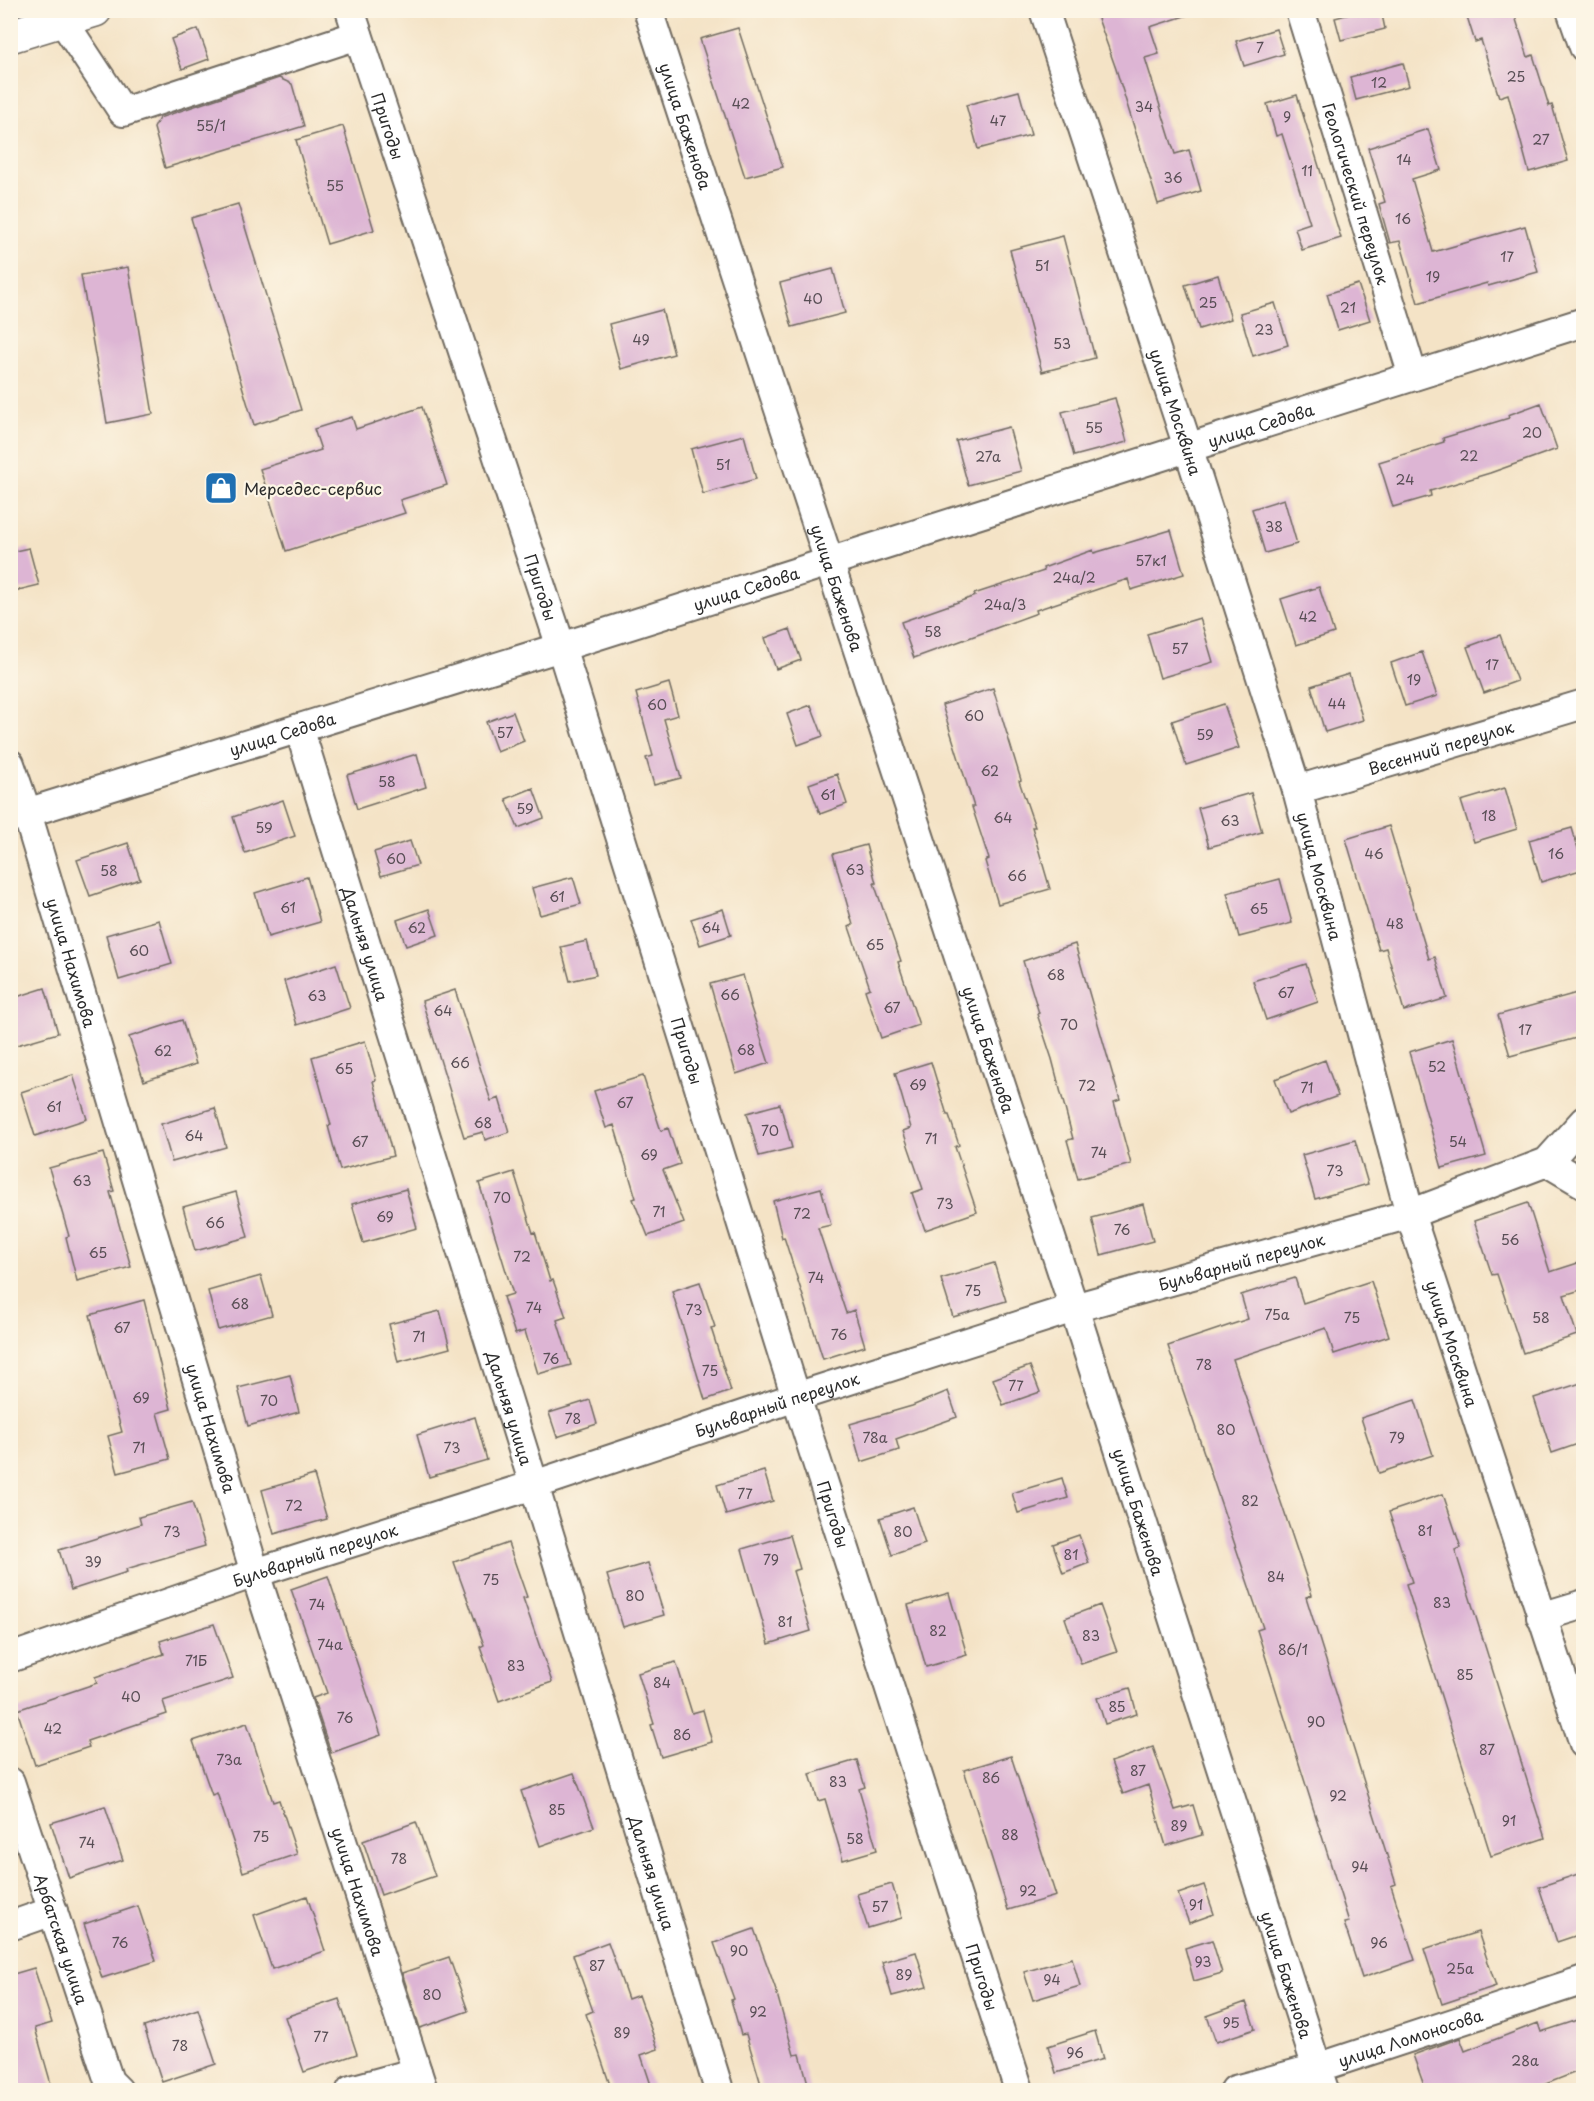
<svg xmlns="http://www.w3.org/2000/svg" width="1594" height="2101" font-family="'Playpen Sans',sans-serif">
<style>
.building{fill:#ddb5d4}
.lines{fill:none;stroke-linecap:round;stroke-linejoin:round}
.minor-casing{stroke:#716b61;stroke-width:32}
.major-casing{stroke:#716b61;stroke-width:36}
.minor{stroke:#fff;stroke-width:28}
.major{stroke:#fff;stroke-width:33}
.labels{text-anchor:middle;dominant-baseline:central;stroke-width:4.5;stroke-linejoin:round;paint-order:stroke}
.number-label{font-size:14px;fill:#584e55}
.street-label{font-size:16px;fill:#2b2b2b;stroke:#fcf5e5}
.poi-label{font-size:16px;fill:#2b2b2b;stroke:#fcf5e5;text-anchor:start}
</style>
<rect width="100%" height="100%" fill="#fcf5e5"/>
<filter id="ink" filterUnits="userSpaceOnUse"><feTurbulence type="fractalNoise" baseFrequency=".0167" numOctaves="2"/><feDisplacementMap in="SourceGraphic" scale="12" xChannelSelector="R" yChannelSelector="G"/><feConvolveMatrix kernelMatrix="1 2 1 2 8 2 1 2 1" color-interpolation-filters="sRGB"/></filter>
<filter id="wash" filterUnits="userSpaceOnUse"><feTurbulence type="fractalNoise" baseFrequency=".008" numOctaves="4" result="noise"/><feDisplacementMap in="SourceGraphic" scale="24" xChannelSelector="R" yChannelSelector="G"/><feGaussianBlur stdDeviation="1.35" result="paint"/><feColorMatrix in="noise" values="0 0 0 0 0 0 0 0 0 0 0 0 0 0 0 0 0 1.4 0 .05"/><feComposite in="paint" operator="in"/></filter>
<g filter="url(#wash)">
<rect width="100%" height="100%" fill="#f4e3c6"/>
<g id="blocks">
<path class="building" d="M1095 10H1190L1191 14 1150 27 1159 54 1145 58 1175 154 1189 150 1201 191 1158 204 1116 69Z
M1365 10H1381L1385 29 1341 40 1335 18Z
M1465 10H1513L1528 57 1533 55 1549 106 1552 105 1568 161 1529 172 1508 94 1499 97 1481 40 1475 42Z
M738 28 783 167 745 177 700 39Z
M198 29 209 59 182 69 171 39Z
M1276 29 1284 54 1244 66 1236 41Z
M1403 63 1409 86 1356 100 1350 77Z
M279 78 292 84 304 126 165 168 154 128 159 118Z
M1019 91 1031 135 978 149 966 105Z
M1297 95 1341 238 1302 250 1295 228 1310 223 1282 134 1276 136 1267 104Z
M343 126 374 230 327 244 296 140Z
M1428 129 1441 170 1412 179 1433 252 1525 226 1538 272 1488 286 1487 283 1418 303 1400 241 1390 243 1379 204 1385 202 1368 148Z
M238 204 301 410 254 425 191 218Z
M1063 236 1095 358 1042 372 1010 250Z
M128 267 153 414 107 423 81 275Z
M833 269 845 313 792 327 780 283Z
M1218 275 1231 319 1199 329 1185 285Z
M1358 284 1370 320 1338 330 1327 294Z
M1275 303 1288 345 1253 356 1240 313Z
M662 310 674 354 621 369 609 324Z
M1115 398 1127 442 1074 456 1062 412Z
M1541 403 1557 449 1490 473 1430 491 1431 496 1393 507 1379 462 1444 442 1443 438 1509 418 1508 415Z
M422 407 447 485 400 500 405 513 286 551 260 469 321 450 314 429 352 417 356 429Z
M1009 427 1021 471 968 485 956 441Z
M744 435 756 479 703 494 691 449Z
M1284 499 1297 544 1265 553 1252 509Z
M1171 530 1184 574 1131 590 1128 579 1036 610 1037 613 914 658 901 622 975 596 974 594 1044 571 1043 568 1093 550 1094 553Z
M29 548 39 585 10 592V552Z
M1319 587 1334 633 1296 645 1281 599Z
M1200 618 1213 662 1160 678 1147 634Z
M790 629 801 660 776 669 765 638Z
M1500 635 1517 681 1484 693 1467 647Z
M1422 652 1437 696 1405 706 1391 663Z
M1349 674 1363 720 1325 732 1311 686Z
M669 683 678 715 664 719 681 778 654 785 646 758 653 756 636 693Z
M993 688 1021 780 1019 781 1035 827H1032L1050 889 998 904 985 861 989 859 972 807H974L942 705Z
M1224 704 1239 748 1186 765 1172 721Z
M811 705 823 736 798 745 787 714Z
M513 712 524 741 497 752 486 722Z
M417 754 426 787 357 809 347 775Z
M837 774 847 804 820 814 809 784Z
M533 788 544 818 518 828 506 799Z
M1505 788 1517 829 1474 842 1461 801Z
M1251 793 1262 832 1209 847 1198 808Z
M283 800 295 836 245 853 233 817Z
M1389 826 1429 959 1435 957 1447 998 1404 1011 1386 948 1379 950 1346 839Z
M1572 828 1584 869 1541 882 1529 840Z
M410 841 418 865 381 876 374 852Z
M128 843 140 879 90 896 77 860Z
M866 845 876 883H874L901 961 898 962 919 1025 881 1038 865 990 870 988 849 927 853 925 833 854Z
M307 877 320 922 268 937 255 893Z
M573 877 581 904 540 915 532 888Z
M1280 879 1292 923 1239 937 1227 893Z
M429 909 438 935 406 946 397 920Z
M723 909 731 935 700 945 691 919Z
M159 920 172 964 119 980 106 935Z
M587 941 596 975 570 981 561 947Z
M1075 944 1120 1100 1114 1102 1131 1164 1078 1179 1067 1140 1073 1139 1052 1059 1037 1014 1039 1013 1023 961Z
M336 964 350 1008 297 1025 284 981Z
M1306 964 1318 1002 1266 1020 1253 981Z
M743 975 751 1005H750L769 1063 736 1074 710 984Z
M45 988 58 1033 10 1047V999Z
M455 990 491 1101 499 1098 509 1132 485 1140 483 1132 464 1137 422 1001Z
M1584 991V1036L1510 1056 1498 1015Z
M182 1020 196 1064 144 1081 129 1037Z
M1452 1039 1486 1156 1442 1168 1409 1052Z
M365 1041 376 1080 373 1081 393 1156 340 1170 328 1126 331 1125 312 1057Z
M1325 1060 1338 1096 1288 1114 1275 1079Z
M931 1062 947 1115H949L959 1145 955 1147 977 1212 925 1230 912 1193 923 1189 903 1131 911 1128 895 1073Z
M73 1075 87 1119 35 1136 21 1092Z
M643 1076 661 1131 668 1128 680 1164 663 1170 684 1223 648 1236 633 1199 636 1198 614 1125 606 1128 594 1091Z
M780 1104 792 1148 759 1156 747 1113Z
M215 1108 226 1147 172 1162 161 1124Z
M1355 1140 1368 1184 1315 1199 1302 1155Z
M103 1153 114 1191 110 1192 131 1267 77 1281 66 1237 69 1236 49 1168Z
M514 1172 533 1233 535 1232 550 1281 553 1280 566 1317 557 1320 571 1365 538 1374 525 1331 515 1334 503 1297 513 1294 479 1183Z
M821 1188 831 1225 818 1228 846 1313 854 1310 865 1346 823 1359 784 1237 782 1238 773 1201Z
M406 1189 417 1228 363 1243 352 1204Z
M236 1192 248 1237 195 1251 183 1207Z
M1528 1203 1550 1272 1584 1261V1289L1564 1295 1577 1335 1523 1353 1497 1274 1492 1275 1474 1221Z
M1143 1204 1153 1241 1101 1255 1092 1218Z
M994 1263 1006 1301 953 1317 941 1279Z
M261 1276 272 1315 218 1330 208 1291Z
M1295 1278 1303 1303 1371 1281 1389 1336 1334 1354 1326 1328 1233 1359 1312 1595 1306 1597 1396 1884 1391 1886 1415 1960 1362 1978 1344 1923 1349 1922 1257 1630 1263 1628 1168 1346 1248 1319 1241 1295Z
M700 1282 715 1327 711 1328 731 1391 705 1400 672 1291Z
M144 1300 171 1409 157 1413 170 1459 118 1473 108 1436 122 1432 90 1315Z
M440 1311 450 1348 398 1362 389 1324Z
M1030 1366 1040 1392 1003 1405 993 1379Z
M290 1375 299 1412 248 1426 238 1388Z
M1584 1382V1442L1552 1453 1534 1398Z
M948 1391 957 1417 896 1439 899 1450 861 1462 850 1424 912 1406Z
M590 1400 597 1424 557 1437 549 1413Z
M1415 1400 1433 1455 1379 1473 1361 1418Z
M475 1417 487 1460 429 1477 417 1435Z
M764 1471 773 1501 726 1515 717 1485Z
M314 1475 327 1519 274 1534 262 1490Z
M1062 1478 1068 1498 1018 1513 1012 1493Z
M1443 1494 1461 1548 1455 1550 1545 1838 1491 1856 1406 1584 1412 1582 1389 1512Z
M192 1502 205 1546 126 1569 127 1572 71 1590 59 1550 141 1524 139 1517Z
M913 1507 925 1544 892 1555 880 1518Z
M790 1535 800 1569 793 1571 811 1631 769 1644 742 1549Z
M1079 1535 1089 1563 1063 1573 1053 1544Z
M508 1543 527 1597 523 1598 552 1682 499 1701 480 1647 484 1645 454 1562Z
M648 1563 664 1615 623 1627 607 1575Z
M328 1576 381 1735 331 1753 313 1698 327 1693 291 1589Z
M949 1593 967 1655 926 1667 908 1605Z
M1100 1605 1117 1652 1081 1664 1065 1618Z
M214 1624 233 1678 163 1701 167 1714 87 1741 89 1747 35 1765 17 1710 97 1683 95 1677 164 1654 160 1641Z
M676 1662 692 1713 703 1710 712 1742 661 1757 651 1725 654 1724 638 1673Z
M1130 1688 1137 1714 1105 1724 1097 1698Z
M247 1723 273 1802 279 1800 297 1854 243 1872 217 1793 212 1795 193 1741Z
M1153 1747 1175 1810 1193 1805 1202 1835 1166 1846 1148 1785 1123 1794 1111 1762Z
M1011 1756 1056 1896 1008 1910 964 1770Z
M857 1760 865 1787 859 1789 877 1850 843 1860 825 1799 818 1801 810 1774Z
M574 1773 594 1827 540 1846 521 1791Z
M105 1806 123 1860 69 1878 51 1823Z
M416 1822 435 1876 381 1895 363 1841Z
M1584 1872V1933L1557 1942 1539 1887Z
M892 1884 902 1918 868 1928 857 1894Z
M1204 1885 1214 1914 1189 1923 1178 1894Z
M307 1896 325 1951 272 1969 254 1915Z
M138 1906 156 1961 102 1978 84 1924Z
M754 1929 775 1987 794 2055 800 2054 810 2091H763L746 2034 741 2035 731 2000 734 1999 714 1943Z
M1478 1932 1496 1986 1442 2004 1424 1949Z
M1212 1940 1222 1973 1194 1981 1185 1948Z
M608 1942 628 1999 639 1995 658 2049 641 2055 653 2091H612L586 2014 593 2011 573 1955Z
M916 1952 927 1987 892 1996 882 1962Z
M449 1957 468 2011 420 2028 402 1973Z
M1072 1958 1080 1986 1033 2000 1024 1972Z
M34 1968 52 2023 35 2028 53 2091H10V1975Z
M339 1999 357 2054 304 2072 285 2017Z
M1246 2002 1255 2029 1216 2042 1207 2016Z
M198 2009 216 2064 162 2082 144 2027Z
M1584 2018V2069L1528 2091H1426L1413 2055 1460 2038 1465 2051 1538 2023 1541 2032Z
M1095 2031 1103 2059 1056 2073 1048 2046Z"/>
</g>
</g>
<g filter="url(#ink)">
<use href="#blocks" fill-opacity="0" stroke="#716b61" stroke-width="1.5"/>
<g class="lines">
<defs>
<g id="minor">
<path id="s1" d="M350 10 561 647 796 1397 1019 2090"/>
<path id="s2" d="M648 10 1074 1308 1324 2090"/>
<path id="s3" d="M1044 10 1188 447 1297 790 1410 1214 1584 1744"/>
<path id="s4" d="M1300 10 1413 376"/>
<path d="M1571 10 1584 47"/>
<path d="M63 21 123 112 358 35"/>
<path id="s5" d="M299 728 534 1485 719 2090"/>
<path id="s6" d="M10 764 27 813 255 1573 423 2090"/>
<path id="s7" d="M1297 790 1584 704"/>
<path id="s8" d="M10 818 561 647 1584 322"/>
<path d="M1547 1162 1584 1184"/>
<path d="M1541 1617 1584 1604"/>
<path id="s9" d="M10 1658 255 1573 534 1485 796 1397 1074 1308 1410 1214 1547 1162 1584 1121"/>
<path id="s10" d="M10 1782 109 2081 118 2090"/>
<path d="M10 1926 53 1911"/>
<path d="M351 2090 417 2072"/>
<path id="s11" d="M1235 2090 1317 2068 1584 1980"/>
</g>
<path id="major" d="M10 36 95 10"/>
</defs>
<use href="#minor" class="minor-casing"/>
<use href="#major" class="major-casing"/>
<use href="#minor" class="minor"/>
<use href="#major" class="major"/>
</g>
</g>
<defs>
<symbol id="shop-square" viewBox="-11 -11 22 22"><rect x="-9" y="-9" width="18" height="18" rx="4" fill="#1f6fb2" stroke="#fcf5e5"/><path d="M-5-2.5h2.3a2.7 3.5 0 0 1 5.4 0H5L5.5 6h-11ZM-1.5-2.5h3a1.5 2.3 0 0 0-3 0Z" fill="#fff"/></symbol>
</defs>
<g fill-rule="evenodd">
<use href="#shop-square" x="202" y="469" width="38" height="38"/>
</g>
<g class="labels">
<g class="number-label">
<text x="1260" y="47">7</text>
<text x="1516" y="76">25</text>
<text x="1379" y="82">12</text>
<text x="741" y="103">42</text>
<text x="1144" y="106">34</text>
<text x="1287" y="116">9</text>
<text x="998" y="120">47</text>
<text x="211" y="125">55/1</text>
<text x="1541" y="139">27</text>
<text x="1404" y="159">14</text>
<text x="1307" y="170">11</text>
<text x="1173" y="177">36</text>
<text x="335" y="185">55</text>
<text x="1403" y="218">16</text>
<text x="1507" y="256">17</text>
<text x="1042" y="265">51</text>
<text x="1433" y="276">19</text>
<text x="813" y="298">40</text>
<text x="1208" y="302">25</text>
<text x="1348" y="307">21</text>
<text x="1264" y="329">23</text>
<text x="641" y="339">49</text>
<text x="1062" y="343">53</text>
<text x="1094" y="427">55</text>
<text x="1532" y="432">20</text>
<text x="1469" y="455">22</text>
<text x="988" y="456">27а</text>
<text x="723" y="464">51</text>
<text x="1405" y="479">24</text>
<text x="1274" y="526">38</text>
<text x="1151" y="560">57к1</text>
<text x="1074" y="577">24а/2</text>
<text x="1005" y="604">24а/3</text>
<text x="1308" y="616">42</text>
<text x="933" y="631">58</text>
<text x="1180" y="648">57</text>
<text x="1492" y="664">17</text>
<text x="1414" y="679">19</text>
<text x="1337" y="703">44</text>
<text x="657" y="704">60</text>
<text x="974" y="715">60</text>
<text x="505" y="732">57</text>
<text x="1205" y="734">59</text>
<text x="990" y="770">62</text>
<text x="387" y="781">58</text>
<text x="828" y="794">61</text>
<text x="525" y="808">59</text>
<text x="1489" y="815">18</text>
<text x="1003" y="817">64</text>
<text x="1230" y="820">63</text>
<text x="264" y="827">59</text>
<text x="1374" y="853">46</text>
<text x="1556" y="853">16</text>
<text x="396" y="858">60</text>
<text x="855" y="869">63</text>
<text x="109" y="870">58</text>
<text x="1017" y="875">66</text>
<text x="557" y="896">61</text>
<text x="288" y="907">61</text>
<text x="1259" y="908">65</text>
<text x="1395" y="923">48</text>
<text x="417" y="927">62</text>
<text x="711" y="927">64</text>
<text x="875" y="944">65</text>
<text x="139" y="950">60</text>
<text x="1056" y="974">68</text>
<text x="1286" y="992">67</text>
<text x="730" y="994">66</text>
<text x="317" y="995">63</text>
<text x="892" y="1007">67</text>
<text x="443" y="1010">64</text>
<text x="1069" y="1024">70</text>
<text x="1525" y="1029">17</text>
<text x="746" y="1049">68</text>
<text x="163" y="1050">62</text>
<text x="460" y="1062">66</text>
<text x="1437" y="1066">52</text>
<text x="344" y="1068">65</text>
<text x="918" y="1084">69</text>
<text x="1087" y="1085">72</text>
<text x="1307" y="1087">71</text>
<text x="625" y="1102">67</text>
<text x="54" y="1106">61</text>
<text x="483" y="1122">68</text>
<text x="770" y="1130">70</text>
<text x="194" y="1135">64</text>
<text x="931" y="1138">71</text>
<text x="360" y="1141">67</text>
<text x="1458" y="1141">54</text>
<text x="1099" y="1152">74</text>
<text x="649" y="1154">69</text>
<text x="1335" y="1170">73</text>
<text x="82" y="1180">63</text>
<text x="502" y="1197">70</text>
<text x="945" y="1203">73</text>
<text x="659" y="1211">71</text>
<text x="802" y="1213">72</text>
<text x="385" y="1216">69</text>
<text x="215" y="1222">66</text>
<text x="1122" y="1229">76</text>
<text x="1510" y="1239">56</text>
<text x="98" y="1252">65</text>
<text x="522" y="1256">72</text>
<text x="816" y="1277">74</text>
<text x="973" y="1290">75</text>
<text x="240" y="1303">68</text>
<text x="534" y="1307">74</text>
<text x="694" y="1309">73</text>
<text x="1277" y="1314">75а</text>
<text x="1352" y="1317">75</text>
<text x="1541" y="1317">58</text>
<text x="122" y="1327">67</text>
<text x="839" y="1334">76</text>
<text x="419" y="1336">71</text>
<text x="551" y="1358">76</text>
<text x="1204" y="1364">78</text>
<text x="710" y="1370">75</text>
<text x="1016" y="1385">77</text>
<text x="141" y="1397">69</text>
<text x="269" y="1400">70</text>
<text x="573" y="1418">78</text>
<text x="1226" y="1429">80</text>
<text x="875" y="1437">78а</text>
<text x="1397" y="1437">79</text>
<text x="139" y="1447">71</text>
<text x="452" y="1447">73</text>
<text x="745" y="1493">77</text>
<text x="1250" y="1500">82</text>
<text x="294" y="1505">72</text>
<text x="1425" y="1530">81</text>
<text x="172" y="1531">73</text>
<text x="903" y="1531">80</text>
<text x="1071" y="1554">81</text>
<text x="771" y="1559">79</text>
<text x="93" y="1561">39</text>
<text x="1276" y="1576">84</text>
<text x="491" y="1579">75</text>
<text x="635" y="1595">80</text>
<text x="1442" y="1602">83</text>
<text x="317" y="1604">74</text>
<text x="785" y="1621">81</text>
<text x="938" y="1630">82</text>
<text x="1091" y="1635">83</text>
<text x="330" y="1644">74а</text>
<text x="1293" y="1649">86/1</text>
<text x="196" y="1660">71Б</text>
<text x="516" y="1665">83</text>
<text x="1465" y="1674">85</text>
<text x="662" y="1682">84</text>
<text x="131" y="1696">40</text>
<text x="1117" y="1706">85</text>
<text x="345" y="1717">76</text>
<text x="1316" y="1721">90</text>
<text x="53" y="1728">42</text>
<text x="682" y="1734">86</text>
<text x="1487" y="1749">87</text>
<text x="229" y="1759">73а</text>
<text x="1138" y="1770">87</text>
<text x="991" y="1777">86</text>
<text x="838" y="1781">83</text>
<text x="1338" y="1795">92</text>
<text x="557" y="1809">85</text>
<text x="1509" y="1820">91</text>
<text x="1179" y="1825">89</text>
<text x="1010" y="1834">88</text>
<text x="261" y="1836">75</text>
<text x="855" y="1838">58</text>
<text x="87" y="1842">74</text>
<text x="399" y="1858">78</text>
<text x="1360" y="1866">94</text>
<text x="1028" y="1890">92</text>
<text x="1196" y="1904">91</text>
<text x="880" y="1906">57</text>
<text x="120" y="1942">76</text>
<text x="1379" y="1942">96</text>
<text x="739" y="1950">90</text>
<text x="1203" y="1961">93</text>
<text x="597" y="1965">87</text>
<text x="1460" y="1968">25а</text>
<text x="904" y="1974">89</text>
<text x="1052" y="1979">94</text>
<text x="432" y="1994">80</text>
<text x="758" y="2011">92</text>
<text x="1231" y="2022">95</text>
<text x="622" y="2032">89</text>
<text x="321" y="2036">77</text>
<text x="180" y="2045">78</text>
<text x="1075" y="2052">96</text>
<text x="1525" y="2060">28а</text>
</g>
<g class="street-label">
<text stroke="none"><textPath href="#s1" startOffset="122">Пригоды</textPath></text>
<text stroke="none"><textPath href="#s2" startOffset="122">улица Баженова</textPath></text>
<text stroke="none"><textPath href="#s4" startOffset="192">Геологический переулок</textPath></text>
<text stroke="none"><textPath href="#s3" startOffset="423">улица Москвина</textPath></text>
<text stroke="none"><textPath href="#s8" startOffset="1311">улица Седова</textPath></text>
<text stroke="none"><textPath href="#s1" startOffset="608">Пригоды</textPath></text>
<text stroke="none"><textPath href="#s8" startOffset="771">улица Седова</textPath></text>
<text stroke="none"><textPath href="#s2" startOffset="608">улица Баженова</textPath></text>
<text stroke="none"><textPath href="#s8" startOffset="285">улица Седова</textPath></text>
<text stroke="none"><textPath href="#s7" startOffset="150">Весенний переулок</textPath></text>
<text stroke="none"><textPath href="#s3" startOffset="909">улица Москвина</textPath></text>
<text stroke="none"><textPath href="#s5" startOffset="226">Дальняя улица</textPath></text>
<text stroke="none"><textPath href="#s6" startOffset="208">улица Нахимова</textPath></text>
<text stroke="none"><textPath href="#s1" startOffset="1094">Пригоды</textPath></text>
<text stroke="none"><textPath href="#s2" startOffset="1094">улица Баженова</textPath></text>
<text stroke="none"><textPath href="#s9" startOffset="1294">Бульварный переулок</textPath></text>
<text stroke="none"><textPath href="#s3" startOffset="1395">улица Москвина</textPath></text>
<text stroke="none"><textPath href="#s9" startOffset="808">Бульварный переулок</textPath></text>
<text stroke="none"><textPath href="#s5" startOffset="712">Дальняя улица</textPath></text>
<text stroke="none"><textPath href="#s6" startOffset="694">улица Нахимова</textPath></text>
<text stroke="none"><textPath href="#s2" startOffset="1580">улица Баженова</textPath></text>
<text stroke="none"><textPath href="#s1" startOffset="1580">Пригоды</textPath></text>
<text stroke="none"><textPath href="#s9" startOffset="322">Бульварный переулок</textPath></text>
<text stroke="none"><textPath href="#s5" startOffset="1198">Дальняя улица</textPath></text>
<text stroke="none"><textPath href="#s6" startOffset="1180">улица Нахимова</textPath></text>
<text stroke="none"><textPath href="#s10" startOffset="165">Арбатская улица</textPath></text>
<text stroke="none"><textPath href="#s2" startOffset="2066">улица Баженова</textPath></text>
<text stroke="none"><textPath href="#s1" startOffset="2066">Пригоды</textPath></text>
<text stroke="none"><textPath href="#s11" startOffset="183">улица Ломоносова</textPath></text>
</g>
<g class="poi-label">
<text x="244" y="488">Мерседес-сервис</text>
</g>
</g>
<rect width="1594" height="2101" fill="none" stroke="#fcf5e5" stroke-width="36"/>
</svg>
